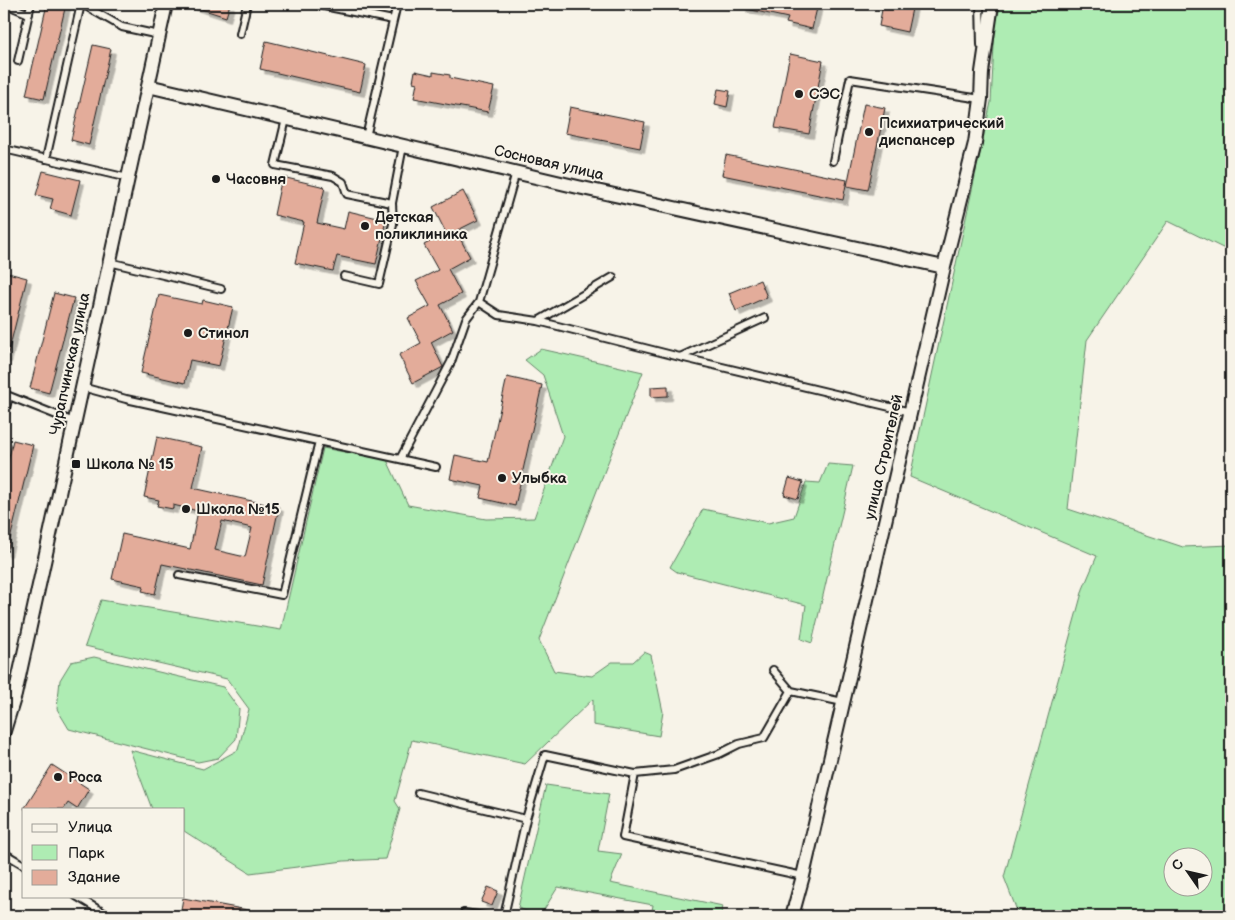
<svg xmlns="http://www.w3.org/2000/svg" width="1235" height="920" font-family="'Balsamiq Sans',sans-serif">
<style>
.green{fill:#aeecb3;stroke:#658468;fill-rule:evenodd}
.building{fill:#e3ac9a;stroke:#1c1c1c;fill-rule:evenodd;filter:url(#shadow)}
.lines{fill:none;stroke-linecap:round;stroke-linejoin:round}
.lane-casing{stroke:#1c1c1c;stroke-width:10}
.street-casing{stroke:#1c1c1c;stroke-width:16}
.lane{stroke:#f7f3e8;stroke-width:6}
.street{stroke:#f7f3e8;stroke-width:12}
.poi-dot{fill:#1c1c1c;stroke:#f7f3e8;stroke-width:2}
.labels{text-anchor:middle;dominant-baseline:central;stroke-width:4;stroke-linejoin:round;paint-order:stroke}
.poi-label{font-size:15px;font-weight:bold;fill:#1c1c1c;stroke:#f7f3e8;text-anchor:start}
.street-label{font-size:15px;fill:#1c1c1c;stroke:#f7f3e8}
</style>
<defs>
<filter id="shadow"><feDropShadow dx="4.5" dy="4.5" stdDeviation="0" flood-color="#0004"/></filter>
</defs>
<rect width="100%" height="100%" fill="#f7f3e8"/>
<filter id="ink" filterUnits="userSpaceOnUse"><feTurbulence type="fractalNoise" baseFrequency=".02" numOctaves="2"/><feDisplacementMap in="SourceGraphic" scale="10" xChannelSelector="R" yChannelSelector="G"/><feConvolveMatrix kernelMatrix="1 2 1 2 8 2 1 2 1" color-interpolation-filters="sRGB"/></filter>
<g filter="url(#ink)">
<path class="green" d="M1001 4H1231V252L1168 221 1087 340 1068 509 1183 547 1231 545V916H1019L1004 877 1083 589 1097 556 910 477 991 102 995 26ZM1172 858H1202V888H1172Z
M541 349 643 372 539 640 554 671 592 676 612 662H633L644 652 651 655 663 712 659 736 593 725V699L525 764 412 740 395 801 400 809 385 859 344 861 250 873 184 831V809H152L130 750 203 769 238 750 249 709 227 679 85 646 101 600 281 630 323 448 387 460 408 505 486 519 534 518 563 436 543 375 525 360Z
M828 464 853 466 812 643 801 639 806 605 677 572 670 567 703 509 768 523 794 517 806 482 820 483Z
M94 657 223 687 239 709 236 739 218 758 198 762 69 729 57 709 60 680 71 662Z
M546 785 609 794 598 851 622 854 610 883 723 906 721 916H651L653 905 558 887 540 916 518 908Z"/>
<path class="building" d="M47 4H66L44 99 26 95Z
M192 4H230L226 17 192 6Z
M743 4H818L812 29 786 23 788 18 742 8Z
M883 4H913L907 32 879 26Z
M266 41 366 65 360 92 260 69Z
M93 45 111 49 89 145 71 140Z
M790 54 823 61 809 134 775 128Z
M415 71 433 75V72L450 75V78L494 87 488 112 414 98 417 83 413 82Z
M718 89 730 91 727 107 715 104Z
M864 104 885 108 868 190 847 186Z
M570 107 645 122 640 148 565 133Z
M726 155 847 180 843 200 722 175Z
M43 171 80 180 71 215 50 209 53 199 36 195Z
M282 177 325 187 317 223 344 229 348 211 386 220 376 264 337 256 333 271 295 263 304 222 274 215Z
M463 191 478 220 456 231 470 257 448 269 461 294 440 305 453 330 431 342 443 367 413 383 399 355 421 343 408 318 430 306 416 281 438 270 424 245 446 233 433 207Z
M8 273 27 278 7 358H4V288Z
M760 280 767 297 736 311 729 293Z
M54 293 74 298 49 393 30 388Z
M159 295 202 304 203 300 233 307 219 366 190 360 185 383 141 373Z
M507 377 542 385 515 506 480 498 483 486 450 479 455 455 488 462Z
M668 386V396L651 397V387Z
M157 437 202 447 193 488 279 507 262 585 162 564 155 594 142 591 144 586 112 579 122 534 190 549 198 511 173 505V509L157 506 159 500 144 497ZM222 521 252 528 245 557 215 550Z
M13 440 33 445 7 552H4V478Z
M789 478 803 482 798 499 784 495Z
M52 765 89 789 77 809 68 803 64 809H24Z
M488 887 498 891 492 906 481 902Z
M183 898 253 911 252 916H180Z"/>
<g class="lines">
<defs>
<path id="lane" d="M5 4 29 14
M82 4 122 27 159 35
M314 4 393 20
M980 4 981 45
M240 34 247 4
M18 61 31 4
M286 119 275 165 333 176 343 182 347 194 392 203
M366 137 397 4
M4 149 128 178
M46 159 81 4
M833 161 850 79 981 99
M109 262 221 289
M344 276 379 284 393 224 392 203 403 146
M479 302 499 315 538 321 613 277
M538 321 680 357 911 412
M680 357 765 318
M82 387 126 399 436 467
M4 393 9 396 74 422
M4 416 9 396
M400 459 451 362 466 319 479 302 516 172
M179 575 282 595 319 441
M773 670 791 691
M635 774 674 770 719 754 739 744 764 738 791 691 843 702
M418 793 526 819
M4 853 24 865
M76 896 109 916
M464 916V913L485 916
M504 916 526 819 545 755 635 774 623 837 803 876"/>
<path id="street" d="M148 86 578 187 944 267
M4 731 15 695 166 4
M792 916 803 876 944 267 975 143 981 99 982 72 992 4"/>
</defs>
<use href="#lane" class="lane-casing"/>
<use href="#street" class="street-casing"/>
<use href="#lane" class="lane"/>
<use href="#street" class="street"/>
</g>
</g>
<g class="poi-dot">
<circle cx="799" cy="94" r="5"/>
<circle cx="869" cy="132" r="5"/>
<circle cx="216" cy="179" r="5"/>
<circle cx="365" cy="226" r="5"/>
<circle cx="188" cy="333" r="5"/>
<rect x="71" y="459" width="10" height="10" rx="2.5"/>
<circle cx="502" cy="478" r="5"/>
<circle cx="186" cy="509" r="5"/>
<circle cx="58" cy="777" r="5"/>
</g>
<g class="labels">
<g class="poi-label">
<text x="809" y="94">СЭС</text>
<text x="879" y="123">Психиатрический<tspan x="879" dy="17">диспансер</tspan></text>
<text x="226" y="179">Часовня</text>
<text x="375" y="217">Детская<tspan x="375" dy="17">поликлиника</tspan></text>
<text x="198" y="333">Стинол</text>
<text x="86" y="464">Школа № 15</text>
<text x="512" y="478">Улыбка</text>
<text x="196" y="509">Школа №15</text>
<text x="68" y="777">Роса</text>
</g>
<g class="street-label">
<text transform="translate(549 163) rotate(13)">Сосновая улица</text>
<text transform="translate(70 364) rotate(-78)">Чурапчинская улица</text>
<text transform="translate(884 457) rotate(-77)">улица Строителей</text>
</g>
</g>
<rect width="1235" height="920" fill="none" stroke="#f7f3e8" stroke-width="20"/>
<rect x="10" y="10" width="1215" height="900" fill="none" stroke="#1c1c1c" stroke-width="2" filter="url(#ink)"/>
<rect x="22" y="808" width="162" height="90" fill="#f7f3e8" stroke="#9f9d96"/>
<rect x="32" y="824" width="25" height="8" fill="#f7f3e8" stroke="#9f9d96"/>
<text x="68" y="832" font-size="15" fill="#1c1c1c">Улица</text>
<rect x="32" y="845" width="25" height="15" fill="#aeecb3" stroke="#9f9d96"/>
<text x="68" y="858" font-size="15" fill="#1c1c1c">Парк</text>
<rect x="32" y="870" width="25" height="15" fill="#e3ac9a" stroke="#9f9d96"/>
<text x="68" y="882" font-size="15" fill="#1c1c1c">Здание</text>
<g transform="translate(1188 872) rotate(304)"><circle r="24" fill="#f7f3e8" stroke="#9f9d96"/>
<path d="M0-4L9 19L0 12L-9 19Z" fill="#1c1c1c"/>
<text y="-8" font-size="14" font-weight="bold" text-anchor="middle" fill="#1c1c1c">С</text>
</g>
</svg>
